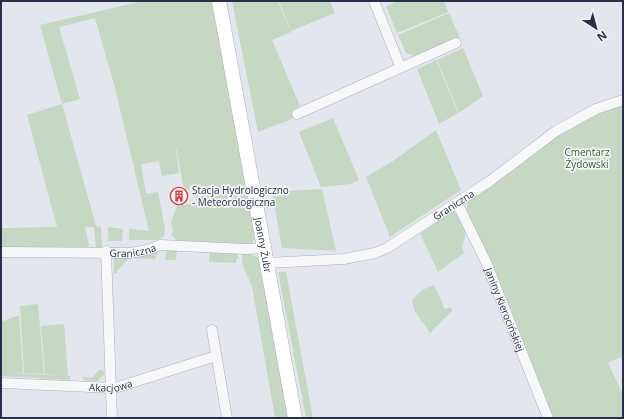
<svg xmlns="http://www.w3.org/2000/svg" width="624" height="419" font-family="'Open Sans',sans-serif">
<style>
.green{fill:#c6d7c3}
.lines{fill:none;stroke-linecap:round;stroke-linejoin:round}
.street-casing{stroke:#abafbb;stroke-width:11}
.secondary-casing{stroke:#abafbb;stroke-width:15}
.street{stroke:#f7f7fa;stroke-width:10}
.secondary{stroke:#fff;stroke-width:14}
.labels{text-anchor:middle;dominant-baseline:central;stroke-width:3.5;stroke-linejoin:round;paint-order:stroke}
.park-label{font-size:10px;fill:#376434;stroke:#f3f5f9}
.poi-label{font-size:10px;fill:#292f47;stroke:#f3f5f9;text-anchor:start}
.street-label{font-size:10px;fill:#292f47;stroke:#f3f5f9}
</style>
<rect width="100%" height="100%" fill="#e3e6ed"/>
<path class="green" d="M143 1H215L256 237 251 245 177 241 171 234 173 232 171 222 177 206 197 203 195 195 192 196 191 190 194 189 193 185 189 186 190 190H186L183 184 175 141 179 173 162 176 159 161 141 164 146 194 158 192 165 229 164 236 158 240H129V229L149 231 115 88 95 18 59 27 80 99 62 104 96 226 101 227 102 248 96 247 94 227H85L89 245 87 248 1 249V228L57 227 27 115 62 104 40 25Z
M232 1H278L291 32 272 40 300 106 297 108 292 119 258 132Z
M279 1H330L335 13 291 31Z
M398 1H444L448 12 397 33 386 6Z
M449 13 460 38 415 56 406 53 398 35Z
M463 48 483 96 459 113 437 60Z
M436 60 458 113 439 124 417 69Z
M623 103V356L608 363 623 395V418H553L467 212V204L471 198 574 124Z
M333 118 359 180 351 184 321 187 299 132Z
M436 130 461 190 390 237 366 177 393 161Z
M322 189 336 251 282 248 272 192Z
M452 211 457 214 466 232 462 248 464 253 438 272 420 234Z
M108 227 123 229 122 241H108Z
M167 249H177L176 260H165Z
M158 250 155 259 129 258 117 271V273H114V258Z
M210 251 238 253V258L236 260V263L209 262Z
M242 253 251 254 260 259 290 418H275L252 286 242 264Z
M278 272H286L313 418H306Z
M434 285 445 309 451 307 452 311 430 333C423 320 414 316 412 300L422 290Z
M38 304 44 374 24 373 20 306Z
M19 315 23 373 1 372V322Z
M64 324 68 376H70V380L1 376V372L63 376 45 374 41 326Z
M99 370H103L104 375 97 381 84 380 83 377 92 378Z"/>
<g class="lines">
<defs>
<g id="street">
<path d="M374 1 400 66"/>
<path d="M297 114 456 43"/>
<path id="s1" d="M457 203 486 262 548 418"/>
<path d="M106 251 112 418"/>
<path id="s2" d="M1 252 130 253 147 250 160 245 245 249 264 248"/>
<path id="s3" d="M267 263 344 259 375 253 387 248 490 181 556 131 596 109 623 100"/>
<path d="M212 330 227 418"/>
<path id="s4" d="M1 383 115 388 216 356"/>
</g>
<g id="secondary">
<path id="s5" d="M219 1 295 418"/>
</g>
</defs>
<use href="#street" class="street-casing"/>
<use href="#secondary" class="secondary-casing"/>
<use href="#street" class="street"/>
<use href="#secondary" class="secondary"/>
</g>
<defs>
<symbol id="building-ring" viewBox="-11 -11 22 22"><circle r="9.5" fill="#f3f5f9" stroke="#dd3d3e" stroke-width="1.5"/><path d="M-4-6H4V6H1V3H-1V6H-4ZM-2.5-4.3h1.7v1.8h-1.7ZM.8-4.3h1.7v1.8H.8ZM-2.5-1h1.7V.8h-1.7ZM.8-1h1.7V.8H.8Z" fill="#dd3d3e"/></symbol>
</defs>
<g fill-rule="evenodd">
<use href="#building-ring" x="169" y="186" width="20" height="20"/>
</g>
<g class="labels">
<g class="park-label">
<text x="587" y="152">Cmentarz<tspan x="587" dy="12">Żydowski</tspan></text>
</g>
<g class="poi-label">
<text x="192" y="190">Stacja Hydrologiczno<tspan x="192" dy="12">- Meteorologiczna</tspan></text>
</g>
<g class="street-label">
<text stroke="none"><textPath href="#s3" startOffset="201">Graniczna</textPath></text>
<text stroke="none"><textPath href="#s5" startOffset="248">Joanny Żubr</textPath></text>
<text stroke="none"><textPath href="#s2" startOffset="132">Graniczna</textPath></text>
<text stroke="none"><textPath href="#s1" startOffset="117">Janiny Kierocińskiej</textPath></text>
<text stroke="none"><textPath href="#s4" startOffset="110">Akacjowa</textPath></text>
</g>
</g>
<rect width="624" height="419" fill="none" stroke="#292f47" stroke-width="4"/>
<g transform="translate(596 28) rotate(144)" stroke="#f3f5f9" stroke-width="3" paint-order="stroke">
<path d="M0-3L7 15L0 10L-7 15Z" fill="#292f47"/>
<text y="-6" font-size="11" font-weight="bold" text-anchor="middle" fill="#292f47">N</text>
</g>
</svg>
